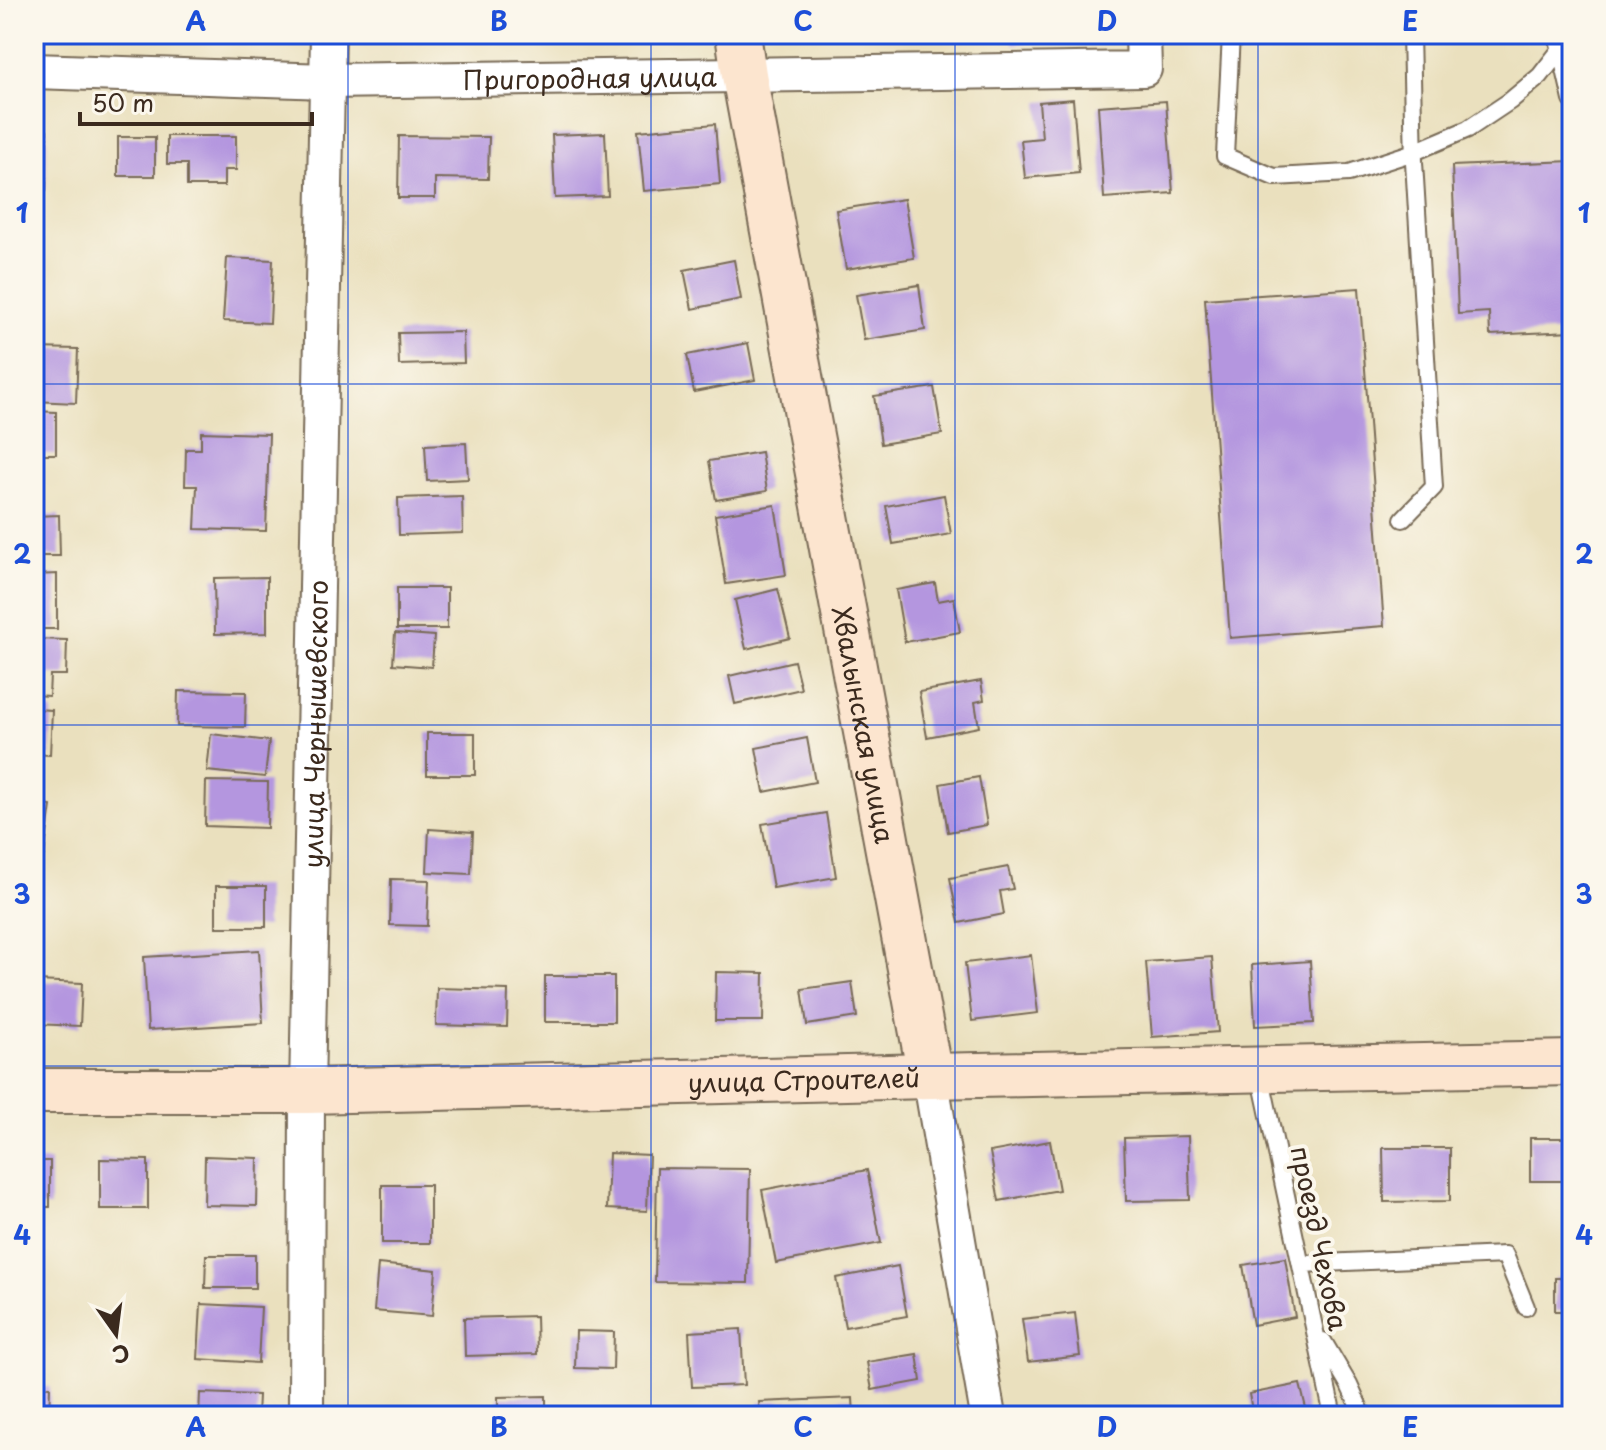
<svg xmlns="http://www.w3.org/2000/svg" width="1606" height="1450" font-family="'Playpen Sans',sans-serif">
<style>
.building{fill:#b496df}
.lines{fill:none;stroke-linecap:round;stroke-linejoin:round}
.lane-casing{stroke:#786a56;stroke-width:20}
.street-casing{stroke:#786a56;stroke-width:38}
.secondary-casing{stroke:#786a56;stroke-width:48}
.lane{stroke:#fff;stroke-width:16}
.street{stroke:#fff;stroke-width:34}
.secondary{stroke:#fce5cf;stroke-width:44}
.grid{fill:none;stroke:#1d4ed8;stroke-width:2;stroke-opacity:0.55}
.labels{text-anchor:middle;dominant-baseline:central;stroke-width:8;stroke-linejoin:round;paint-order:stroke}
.street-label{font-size:26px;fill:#3b2a1e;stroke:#fbf7ec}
.neatline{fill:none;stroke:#1d4ed8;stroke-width:3}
.grid-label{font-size:26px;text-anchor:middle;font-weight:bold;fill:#1d4ed8}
</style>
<rect width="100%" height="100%" fill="#fbf7ec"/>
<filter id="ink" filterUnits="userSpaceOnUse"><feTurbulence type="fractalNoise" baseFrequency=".0125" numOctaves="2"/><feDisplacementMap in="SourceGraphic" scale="16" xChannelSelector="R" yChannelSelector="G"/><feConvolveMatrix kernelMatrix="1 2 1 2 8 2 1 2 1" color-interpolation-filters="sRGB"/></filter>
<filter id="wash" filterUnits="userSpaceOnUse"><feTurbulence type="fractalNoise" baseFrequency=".006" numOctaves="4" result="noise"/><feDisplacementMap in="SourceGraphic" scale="32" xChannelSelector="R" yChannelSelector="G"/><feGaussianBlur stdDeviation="1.8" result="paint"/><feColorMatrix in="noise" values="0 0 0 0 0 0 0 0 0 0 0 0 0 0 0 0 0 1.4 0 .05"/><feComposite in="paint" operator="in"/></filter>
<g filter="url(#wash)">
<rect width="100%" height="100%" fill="#eae0be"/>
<g id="blocks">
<path class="building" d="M1013 34H1068V40L1013 44Z
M1073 99 1079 173 1025 178 1021 140 1042 138 1039 102Z
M1166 101 1173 193 1104 198 1098 106Z
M715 124 720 184 644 191 638 131Z
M34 130H47L46 190H34Z
M605 133 608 196 555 198 552 135Z
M167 136H236V170H224V186H187V164H167Z
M399 136 489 137 488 179 435 178V198H398Z
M118 137H155V176H118Z
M1572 161V331L1490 335 1489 312 1458 314 1452 166Z
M904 199 914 258 846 269 836 210Z
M227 258 273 260 270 323 223 321Z
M734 260 741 299 692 309 684 270Z
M919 285 925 330 864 340 856 295Z
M1359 288 1384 626 1230 638 1205 299Z
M463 332 464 363 399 365 398 333Z
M748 343 755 380 694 392 687 355Z
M34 348 78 349 76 403 34 401Z
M934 387 942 434 881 444 874 396Z
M34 411 56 412V454H34Z
M201 432 269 434 266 531 195 529 197 486H185L186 449H201Z
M466 443 468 479 427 481 425 445Z
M761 452 767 491 716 500 709 461Z
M944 495 951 534 893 544 886 506Z
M462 496 463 533 399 535 398 498Z
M775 505 786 575 726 584 715 515Z
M59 515 60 556H34V516Z
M57 574V629H34V575Z
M267 577V633L215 634 214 578Z
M935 583 938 601 954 598 960 632 905 642 896 590Z
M397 588H447V629H397Z
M778 589 790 638 746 649 735 600Z
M395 633 434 636 432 667 393 664Z
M34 639 67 640 66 675H50L49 696 34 695Z
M794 661 801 689 735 704 729 676Z
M981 681 984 700 975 702 979 727 927 737 919 692Z
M178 691 246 692 245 727 177 726Z
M34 709 52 710 50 755 34 754Z
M427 733H475V775H427Z
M211 734 269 741 265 777 207 771Z
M807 738 815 782 764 792 756 748Z
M979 777 987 825 948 832 940 784Z
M206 781 268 782 267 828 205 826Z
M34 803 51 806 44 855 34 854Z
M826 813 836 877 773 888 762 824Z
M429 829 473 832 471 874 427 872Z
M1008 867 1013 889 1000 891 1004 914 959 923 950 878Z
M391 879 429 880 427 926 390 925Z
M216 886H266V927H216Z
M259 950 263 1023 148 1030 144 957Z
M1031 955 1038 1013 972 1021 965 963Z
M1212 957 1218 1032 1152 1037 1146 962Z
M1310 961 1314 1023 1255 1026 1252 965Z
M716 972 764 973 763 1021H715Z
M545 976H614V1022H545Z
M36 981 82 983 80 1026 34 1024Z
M852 982 857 1017 807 1025 802 989Z
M437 988 508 990 507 1027 436 1025Z
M1188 1136 1190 1200 1126 1201 1124 1138Z
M1530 1138H1572V1181H1530Z
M1050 1141 1059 1190 999 1201 990 1152Z
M1383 1148H1450V1201L1384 1202Z
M609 1153 649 1155 647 1211 607 1209Z
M205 1156 258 1158 257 1206 204 1205Z
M100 1159 148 1160V1209H100Z
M34 1161H50V1207H34Z
M657 1168 750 1169 748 1283 655 1282Z
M867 1170 881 1243 776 1263 762 1190Z
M382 1185H430V1243H382Z
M206 1255H255V1288H205Z
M1285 1258 1295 1317 1253 1325 1243 1265Z
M378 1264 436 1270 432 1316 374 1311Z
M898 1266 907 1316 845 1327 836 1278Z
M1555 1278H1572V1311H1555Z
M201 1304 261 1307 258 1363 198 1359Z
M1075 1313 1080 1356 1028 1362 1022 1319Z
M536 1316 537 1354 465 1356 464 1318Z
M741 1329 744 1385 692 1387 689 1332Z
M576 1331 614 1332 613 1369 575 1368Z
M917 1354 921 1381 872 1390 867 1362Z
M1300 1384 1307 1412 1287 1416H1253L1249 1394Z
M34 1386 50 1387 49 1416H34Z
M200 1393 258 1395 257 1416H199Z
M546 1396V1416H498V1397Z
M853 1398 854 1416H760L759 1402Z"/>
</g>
</g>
<g filter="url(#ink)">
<use href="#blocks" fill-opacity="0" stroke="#786a56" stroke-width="2"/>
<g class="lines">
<defs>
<path id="lane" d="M1231 34 1225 156 1274 177 1349 173 1414 152 1468 129 1510 101 1540 76 1561 49
M1557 34 1572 100
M1403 519 1434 487 1414 162 1411 34
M1259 1069 1333 1416
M1301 1264 1505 1255 1526 1307
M1323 1341 1349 1385 1363 1416"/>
<g id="street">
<path id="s1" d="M34 71 327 81 1144 69 1143 34"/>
<path d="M930 1076 988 1416"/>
<path id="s2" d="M306 1416 307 1091 328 34"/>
</g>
<g id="secondary">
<path id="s3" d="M738 34 744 75 930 1076"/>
<path id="s4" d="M34 1091H307L930 1076 1572 1063"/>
</g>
</defs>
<use href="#lane" class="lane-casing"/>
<use href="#street" class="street-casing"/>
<use href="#secondary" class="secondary-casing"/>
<use href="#lane" class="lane"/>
<use href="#street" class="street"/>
<use href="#secondary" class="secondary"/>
</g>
</g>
<path class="grid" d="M348 34V1416M651 34V1416M955 34V1416M1258 34V1416M34 384H1572M34 725H1572M34 1066H1572"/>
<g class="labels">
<g class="street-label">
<text stroke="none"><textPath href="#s1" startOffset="556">Пригородная улица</textPath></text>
<text stroke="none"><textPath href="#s2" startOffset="692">улица Чернышевского</textPath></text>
<text stroke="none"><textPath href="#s3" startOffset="702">Хвалынская улица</textPath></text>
<text stroke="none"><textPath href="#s4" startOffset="770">улица Строителей</textPath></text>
<text transform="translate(1320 1238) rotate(78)">проезд Чехова</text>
</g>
</g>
<rect width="1606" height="1450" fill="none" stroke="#fbf7ec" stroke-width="88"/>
<g transform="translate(116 1334) rotate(166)" stroke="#fbf7ec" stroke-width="6" paint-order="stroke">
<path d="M0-6L14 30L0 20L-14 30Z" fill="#3b2a1e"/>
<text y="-12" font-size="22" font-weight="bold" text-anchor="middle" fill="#3b2a1e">С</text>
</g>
<path d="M80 112v12h232v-12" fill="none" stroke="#3b2a1e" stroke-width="4"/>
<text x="92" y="112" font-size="24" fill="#3b2a1e" stroke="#fbf7ec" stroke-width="6" paint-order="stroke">50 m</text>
<rect x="44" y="44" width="1518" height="1362" class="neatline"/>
<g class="grid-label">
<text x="196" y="31">A</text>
<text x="499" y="31">B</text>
<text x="803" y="31">C</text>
<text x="1107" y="31">D</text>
<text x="1410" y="31">E</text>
<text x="22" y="223">1</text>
<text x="1584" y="223">1</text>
<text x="22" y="564">2</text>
<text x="1584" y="564">2</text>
<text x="22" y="904">3</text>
<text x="1584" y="904">3</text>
<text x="22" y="1245">4</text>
<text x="1584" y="1245">4</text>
<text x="196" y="1437">A</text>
<text x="499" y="1437">B</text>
<text x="803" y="1437">C</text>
<text x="1107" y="1437">D</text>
<text x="1410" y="1437">E</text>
</g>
</svg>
